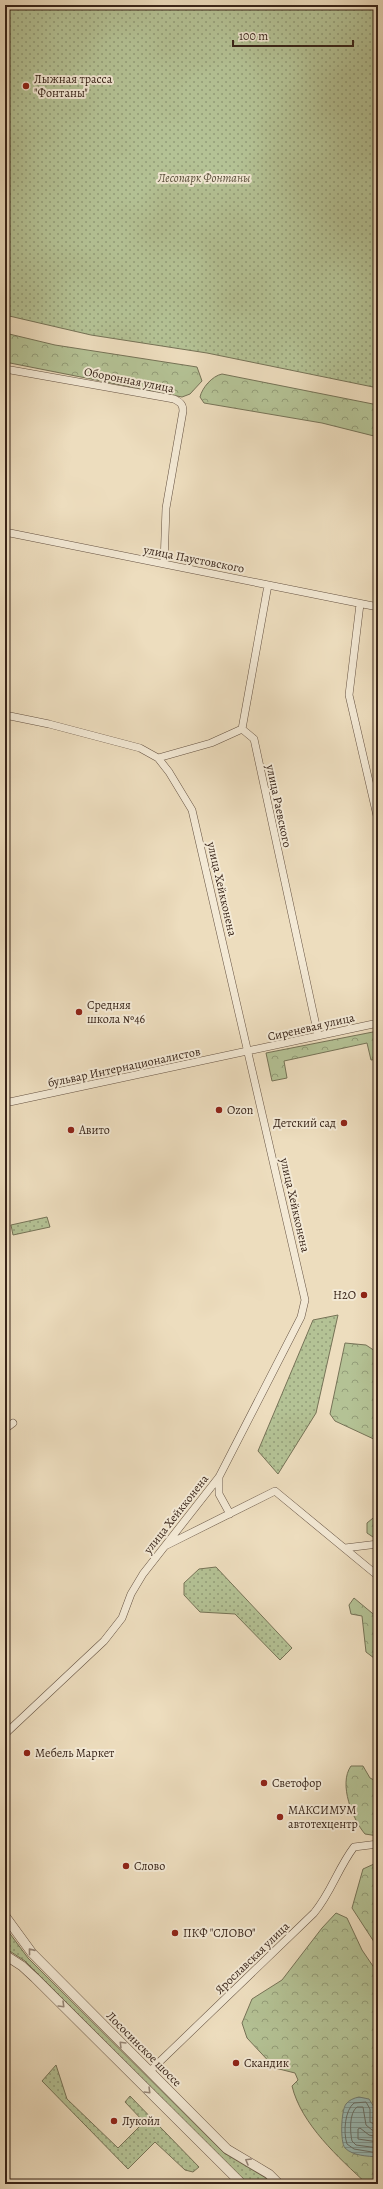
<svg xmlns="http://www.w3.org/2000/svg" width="383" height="2189" font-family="Alegreya,serif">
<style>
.green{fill:url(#green-dots);stroke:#767357}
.forest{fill:url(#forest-crowns);stroke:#767357}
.water{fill:url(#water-rules);stroke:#737f77}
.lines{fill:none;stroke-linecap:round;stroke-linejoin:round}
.shore{stroke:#697068;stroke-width:1}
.minor-casing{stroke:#655242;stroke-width:8}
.tertiary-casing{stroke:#655242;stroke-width:10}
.minor{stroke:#f3e9d5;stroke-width:7}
.tertiary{stroke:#f3e9d5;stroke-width:9}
.oneway{stroke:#968677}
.poi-dot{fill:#8f2418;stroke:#f3e9d5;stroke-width:1.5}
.labels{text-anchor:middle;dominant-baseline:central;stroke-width:4;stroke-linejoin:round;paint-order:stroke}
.poi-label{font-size:12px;fill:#382419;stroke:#f3e9d5;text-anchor:start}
.park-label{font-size:12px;font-style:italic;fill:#574c38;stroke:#f3e9d5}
.street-label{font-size:12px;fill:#382419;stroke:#f3e9d5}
</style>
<defs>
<pattern id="green-dots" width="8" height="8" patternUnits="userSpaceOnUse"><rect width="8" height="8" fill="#b4c295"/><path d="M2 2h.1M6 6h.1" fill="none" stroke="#939d79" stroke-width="1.8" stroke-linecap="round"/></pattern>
<pattern id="forest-crowns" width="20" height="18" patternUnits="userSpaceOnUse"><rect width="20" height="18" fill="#b4c295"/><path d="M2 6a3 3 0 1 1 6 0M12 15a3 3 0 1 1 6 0" fill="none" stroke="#939d79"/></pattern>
<pattern id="water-rules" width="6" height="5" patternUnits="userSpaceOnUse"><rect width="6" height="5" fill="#9abbb6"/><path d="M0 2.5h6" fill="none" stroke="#7f9893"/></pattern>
</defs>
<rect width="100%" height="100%" fill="#edddbe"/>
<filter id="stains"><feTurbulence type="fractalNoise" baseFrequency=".005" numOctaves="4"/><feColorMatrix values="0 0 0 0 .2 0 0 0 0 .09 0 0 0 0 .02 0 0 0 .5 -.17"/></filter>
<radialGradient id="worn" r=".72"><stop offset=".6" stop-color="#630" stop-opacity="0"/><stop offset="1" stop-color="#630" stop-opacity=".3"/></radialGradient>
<path class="green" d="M5 5H378V388L207 353 91 335 5 315Z
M47 1217 50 1227 13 1235 11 1225Z
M338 1315 316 1413 278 1474 258 1451 313 1320Z
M216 1567 292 1648 280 1660 235 1614 200 1612 184 1595V1583L199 1569Z
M5 1927 28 1958 224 2153 266 2178 272 2184H247L25 1961 5 1948Z
M56 2065 67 2099 118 2148 144 2122 125 2102 130 2096 199 2167 193 2172 185 2170 155 2142 128 2169 42 2081Z"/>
<path class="forest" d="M5 333 55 345 197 367 202 381 190 394 182 397 5 362Z
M222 374 378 405V437L322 423 204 403 200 397C202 388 212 376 222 374Z
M378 1031V1059L371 1060 367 1043 284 1061 287 1078 272 1081 266 1053Z
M345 1343 366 1345 378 1353V1441L335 1421 330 1414Z
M378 1514V1536L373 1537 367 1533V1523Z
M354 1598 378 1618V1661L366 1652 362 1616 351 1614 349 1605Z
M351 1766H363L370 1778 378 1782V1836L365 1834C353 1820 338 1784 351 1766Z
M374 1864 378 1865V1948L352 1908 363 1869Z
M336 1913 347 1918 362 1950 377 1972 378 2184H367C339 2158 301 2124 292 2086L298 2080 295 2073 275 2068 247 2038 242 2023 252 1999 282 1980 322 1928Z"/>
<path class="water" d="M359 2097 369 2099 374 2107 373 2120 378 2123V2157C367 2156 353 2156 345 2148 340 2142 341 2111 346 2104 349 2100 354 2098 359 2097Z"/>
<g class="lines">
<path class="shore" d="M378 2126 370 2122V2109L366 2102 354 2103C345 2110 343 2132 347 2144L354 2149 378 2153
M378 2131 372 2130 366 2125 363 2107H357C349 2113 350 2132 352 2141L356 2145 378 2148
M378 2137 369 2135 360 2128 358 2129V2139L378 2142"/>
<defs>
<path id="minor" d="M5 369 174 399C180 402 183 404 183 411L166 508 164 564
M5 532 378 607
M268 585 242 729 254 739 318 1035
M360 604 349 695 378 820
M5 715 49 724 140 748 158 758 169 772 192 810 305 1300 301 1317 219 1477 143 1574 131 1594 122 1618 104 1641 5 1734
M158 758 211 743 242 729
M5 1103 378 1023
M5 1429 13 1423
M219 1477V1494L230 1514
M167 1545 275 1491 378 1576
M345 1548 378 1544
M150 2071 314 1913C331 1893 338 1868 354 1847L378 1844"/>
<path id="tertiary" d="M5 1916 32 1953 227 2149 269 2174 279 2184
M5 1955 22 1966 35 1978 242 2184"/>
</defs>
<use href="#minor" class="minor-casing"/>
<use href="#tertiary" class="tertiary-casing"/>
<use href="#minor" class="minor"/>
<use href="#tertiary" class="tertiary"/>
</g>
<defs><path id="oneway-chevron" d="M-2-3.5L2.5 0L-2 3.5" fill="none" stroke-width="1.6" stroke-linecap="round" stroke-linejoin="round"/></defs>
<g class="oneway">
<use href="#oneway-chevron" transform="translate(31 1951) rotate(-129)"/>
<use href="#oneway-chevron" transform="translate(62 2005) rotate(45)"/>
<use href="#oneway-chevron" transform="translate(122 2044) rotate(-135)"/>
<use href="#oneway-chevron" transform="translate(148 2091) rotate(45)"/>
<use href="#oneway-chevron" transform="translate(248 2161) rotate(-150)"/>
</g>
<g class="poi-dot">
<circle cx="26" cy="86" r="4"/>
<circle cx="79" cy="1012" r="4"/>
<circle cx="219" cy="1110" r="4"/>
<circle cx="344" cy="1123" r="4"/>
<circle cx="71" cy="1130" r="4"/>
<circle cx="364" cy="1295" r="4"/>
<circle cx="27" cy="1753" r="4"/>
<circle cx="264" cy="1783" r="4"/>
<circle cx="280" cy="1817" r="4"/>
<circle cx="126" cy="1866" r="4"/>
<circle cx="175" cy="1933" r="4"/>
<circle cx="236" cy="2063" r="4"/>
<circle cx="114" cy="2121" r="4"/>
</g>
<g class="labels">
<g class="poi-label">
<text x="34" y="79">Лыжная трасса<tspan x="34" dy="14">"Фонтаны"</tspan></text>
<text x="87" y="1005">Средняя<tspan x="87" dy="14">школа №46</tspan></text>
<text x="227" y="1110">Ozon</text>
<text x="336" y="1123" text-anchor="end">Детский сад</text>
<text x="79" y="1130">Авито</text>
<text x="356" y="1295" text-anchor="end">H2O</text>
<text x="35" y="1753">Мебель Маркет</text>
<text x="272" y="1783">Светофор</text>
<text x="288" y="1810">МАКСИМУМ<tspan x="288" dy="14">автотехцентр</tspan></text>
<text x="134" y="1866">Слово</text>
<text x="183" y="1933">ПКФ "СЛОВО"</text>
<text x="244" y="2063">Скандик</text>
<text x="122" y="2121">Лукойл</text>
</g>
<g class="park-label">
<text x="204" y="178">Лесопарк Фонтаны</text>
</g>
<g class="street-label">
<text transform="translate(129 380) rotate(11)">Оборонная улица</text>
<text transform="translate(194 559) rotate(11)">улица Паустовского</text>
<text transform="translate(279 806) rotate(78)">улица Раевского</text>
<text transform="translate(222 889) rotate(77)">улица Хейкконена</text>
<text transform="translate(311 1027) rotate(-13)">Сиреневая улица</text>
<text transform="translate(124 1067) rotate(-12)">бульвар Интернационалистов</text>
<text transform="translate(295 1205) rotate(77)">улица Хейкконена</text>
<text transform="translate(176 1514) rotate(-52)">улица Хейкконена</text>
<text transform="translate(252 1958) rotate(-44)">Ярославская улица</text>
<text transform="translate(144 2049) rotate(45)">Лососинское шоссе</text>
</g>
</g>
<rect width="383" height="2189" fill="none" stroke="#edddbe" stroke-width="20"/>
<rect x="6" y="6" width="371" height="2177" fill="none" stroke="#382419" stroke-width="2"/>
<rect x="10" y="10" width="363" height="2169" fill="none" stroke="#382419"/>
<path d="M233 40v6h120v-6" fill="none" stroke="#382419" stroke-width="2"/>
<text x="239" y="40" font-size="12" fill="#382419" stroke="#f3e9d5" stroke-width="3" paint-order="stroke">100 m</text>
<rect width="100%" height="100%" filter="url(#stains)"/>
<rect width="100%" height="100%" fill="url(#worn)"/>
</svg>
